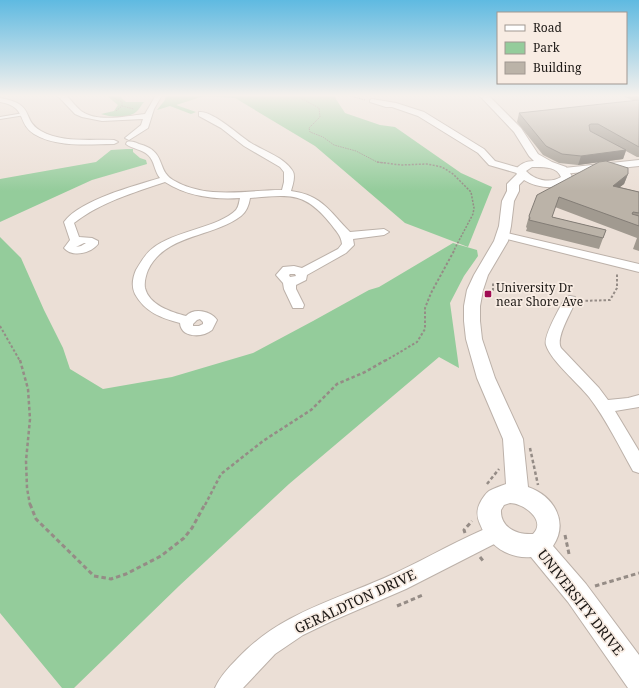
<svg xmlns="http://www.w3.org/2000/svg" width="639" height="688" font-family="'Noto Serif',serif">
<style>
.green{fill:#94cc9b}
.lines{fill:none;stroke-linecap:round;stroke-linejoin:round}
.service-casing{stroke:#bcb1a9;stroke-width:2}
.minor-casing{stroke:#bcb1a9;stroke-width:2}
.tertiary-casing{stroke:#bcb1a9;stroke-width:2}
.path-far4{stroke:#958c86;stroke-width:1;stroke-dasharray:1.5 1;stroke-linecap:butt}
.path-far3{stroke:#958c86;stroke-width:1.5;stroke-dasharray:2 1.5;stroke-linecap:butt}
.path-far2{stroke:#958c86;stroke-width:2;stroke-dasharray:2.5 2;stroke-linecap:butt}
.path-far1{stroke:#958c86;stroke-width:2.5;stroke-dasharray:3.5 2.5;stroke-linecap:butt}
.path{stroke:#958c86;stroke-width:3;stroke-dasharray:4.5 3;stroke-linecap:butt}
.service{fill:#fff;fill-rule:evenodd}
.minor{fill:#fff;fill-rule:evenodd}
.tertiary{fill:#fff;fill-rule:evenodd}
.wall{fill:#a19a90}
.shaded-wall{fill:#837d76}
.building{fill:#bbb3a8;stroke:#837d76}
.poi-dot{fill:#a00d54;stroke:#f8ece3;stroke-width:1.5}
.labels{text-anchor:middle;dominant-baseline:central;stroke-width:3.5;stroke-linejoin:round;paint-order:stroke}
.poi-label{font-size:12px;fill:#1c1815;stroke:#f8ece3;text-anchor:start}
.near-street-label{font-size:14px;fill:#1c1815;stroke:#f8ece3}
</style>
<rect width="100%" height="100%" fill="#ebdfd6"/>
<path class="green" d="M106 95H118L126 102H144C141 105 139 110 136 112 127 119 110 117 101 114L114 111 118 105Z
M166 95H341L334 96 345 113 380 125 395 127 461 173 492 187 468 247 405 223 315 146 235 98 204 96 176 105 196 112 191 114 170 106 157 110 165 100Z
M127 149H133V152L140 158 146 160 147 164 92 180 0 222V179L96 162 111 150Z
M0 237 21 258 44 310 63 348 70 369 103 389 172 377 253 353 313 321 369 290 379 287 453 243 477 250 478 256 464 276 450 303 459 368 439 357 289 484 179 586 74 688H62L0 613Z"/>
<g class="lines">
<defs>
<path id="service" d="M24 113H25V115L0 119V117Z"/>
<path id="minor" d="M57 95H66C71 100 75 106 81 111 98 123 126 116 145 114L156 95H162L154 109 148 128 129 140 125 138 141 125 143 119 102 121 82 117 75 114Z
M0 98C37 104 20 119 41 131 62 143 91 139 114 140L118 142 114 144C89 144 57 148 34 134 16 122 28 107 0 102Z
M372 99 396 103 424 112 484 149 495 161 523 169 525 171 520 174 489 165 478 153 418 116 392 107H386L370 102V100Z
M199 112C212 110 240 136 251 143 264 151 283 157 292 170 296 175 293 184 291 191 322 195 330 212 350 232L384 229 389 232 384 235 353 239 354 245 346 253 307 275 306 280 296 285V289L304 305 303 308H293L284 289 283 283 276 275 283 267 294 266 302 268 338 249 342 244C341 235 336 231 330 223 304 191 289 195 250 198 249 205 246 212 241 216 212 238 165 234 148 270 146 275 144 282 145 288 149 305 171 312 186 316 194 307 211 311 217 320L212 330C202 338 181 338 180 323 161 318 145 312 135 294 131 286 133 277 136 270 141 262 145 254 153 248 174 231 220 227 236 210 239 206 239 202 240 198 215 200 186 196 165 182 133 193 101 202 74 223L79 237 92 238 98 241V244C91 253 73 258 64 248L70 240 64 222C80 200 134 186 160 178 154 171 155 161 148 155 142 149 132 149 126 144L127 142C131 141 135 142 139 144 167 151 156 170 173 180 207 200 246 190 282 190L284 182V172L280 167 244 146 221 128 199 116ZM84 243H86L81 246 76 247ZM290 274H295L296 276 290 277 289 275ZM200 319 203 322V324L199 326H193V324L197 320Z
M639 160V166L564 174 559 171 564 168Z
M503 232 639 264V272L499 237 498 235 499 233Z
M570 296 575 297 576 300C572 311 555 338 561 348L599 388 608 400 628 398 639 395V407L615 411 639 451V473L633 471C619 446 606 419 589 397 578 383 551 361 546 345 543 337 559 309 564 300L565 297Z
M497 524 504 527 507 533 504 539 406 589 332 621 303 635 275 654 243 688H215C220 677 228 668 237 659 281 612 337 600 393 574 428 558 461 538 497 524Z"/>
<path id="tertiary" d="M479 95H488L521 128 538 154 552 162 566 167 573 178C562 192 537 188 524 180L519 185V191L514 201 511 226 508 241 488 275 483 290 480 306V321L482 339 495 378 523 439 528 487C554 496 569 522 553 546L586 584 639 655V688H628L568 602 531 557C508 559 488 545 480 524 477 517 476 511 480 503 482 499 485 494 489 491 494 488 501 486 506 484L503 439 477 378 466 339 464 321V306L467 290 474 275 494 241 499 226 502 201 507 191V184L517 174 515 171C519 164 526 161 534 161L529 156 514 132ZM532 167C542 167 557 166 561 177 550 184 534 180 526 171ZM510 503C523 503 547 520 533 534 518 535 500 528 501 510L504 505Z"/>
</defs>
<use href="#service" class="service-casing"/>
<use href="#minor" class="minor-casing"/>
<use href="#tertiary" class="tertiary-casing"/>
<path class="path-far4" d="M109 95 122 102V106L116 111
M295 95 319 108 320 117 309 128 310 132 323 137 334 145 356 151 377 162 385 163
M347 95 365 100
M122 106 134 109"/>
<path class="path-far3" d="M377 162 401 165 427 164 442 167 453 174 471 192 474 208 473 214 454 250"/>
<path class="path-far2" d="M488 298 493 290V282
M581 301 610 300 617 288V273
M0 326 20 361
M385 361 417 342 425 329V308L431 293 455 249"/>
<path class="path-far1" d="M20 360 28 389 30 419 26 461 27 488 30 505
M530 448 538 485
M487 484 499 469
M205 505 221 474 263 441 311 410 337 384 365 372 386 360"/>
<path class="path" d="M30 504 36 519 94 576 111 579 126 574 161 556 184 538 192 528 205 504
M465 533 464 530 472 521
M565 535 569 554
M480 557 484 562
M595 586 639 573
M397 606 423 595"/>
<use href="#service" class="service"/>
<use href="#minor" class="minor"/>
<use href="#tertiary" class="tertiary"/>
</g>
<path class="wall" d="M621 95H639V157H637L626 151 623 159 602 162 628 174 624 184 620 187 639 192V251L633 249 637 238 555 207 552 217 606 230 599 249 526 231 527 228 526 227 529 216 599 162 578 165 559 163 543 155 517 122 519 113 634 101Z"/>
<path class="shaded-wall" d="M626 150 623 159 578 165 581 156Z
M628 174 624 184 609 195 613 186Z"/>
<path class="building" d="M633 95H639V98Z
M639 100V147L598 124H591L589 125 590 131 626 150 581 156 562 154 546 146 519 113Z
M606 161 628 168V174L613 186 639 192V213L633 212 632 214 639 216V226L559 197 552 217 606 230 603 238 529 220 530 218 529 216 537 195 599 162Z"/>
<linearGradient id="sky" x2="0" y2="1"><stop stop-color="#5fbae1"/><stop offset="0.5" stop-color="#f6f1ed"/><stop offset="1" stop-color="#f6f1ed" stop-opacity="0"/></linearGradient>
<rect width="639" height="191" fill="url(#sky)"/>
<rect class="poi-dot" x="484" y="290" width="8" height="8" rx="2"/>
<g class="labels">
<g class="poi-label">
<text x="496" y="287">University Dr<tspan x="496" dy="14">near Shore Ave</tspan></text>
</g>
<g class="near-street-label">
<text transform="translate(355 601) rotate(-25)">GERALDTON DRIVE</text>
<text transform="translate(581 602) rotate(52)">UNIVERSITY DRIVE</text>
</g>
</g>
<rect x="497" y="12" width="130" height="72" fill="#f8ece3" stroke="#a09791"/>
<rect x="505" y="25" width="20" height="6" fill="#ffffff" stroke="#a09791"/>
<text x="533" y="32" font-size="12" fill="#1c1815">Road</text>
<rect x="505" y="42" width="20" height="12" fill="#94cc9b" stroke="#a09791"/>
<text x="533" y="52" font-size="12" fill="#1c1815">Park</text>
<rect x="505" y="62" width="20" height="12" fill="#bbb3a8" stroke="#a09791"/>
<text x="533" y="72" font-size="12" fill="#1c1815">Building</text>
</svg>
